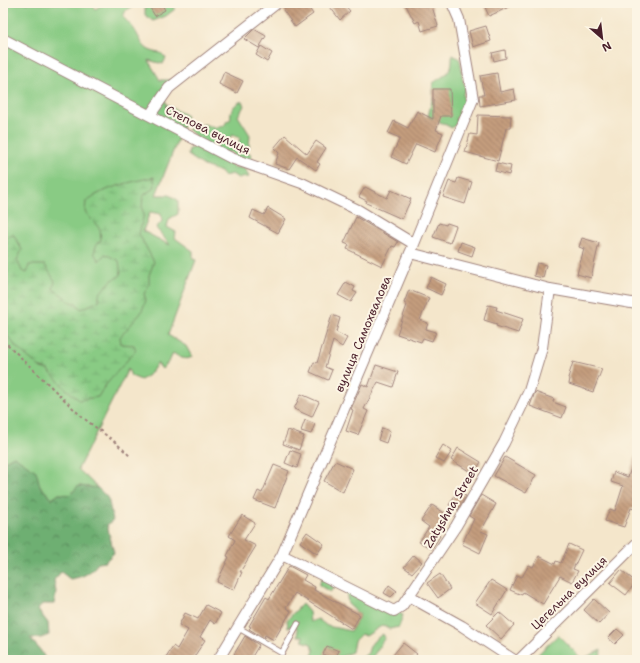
<svg xmlns="http://www.w3.org/2000/svg" width="640" height="663" font-family="'Shantell Sans',sans-serif">
<style>
.green{fill:#89cb84;stroke:#6a7558;fill-rule:evenodd}
.forest{fill:url(#forest-crowns);stroke:#5c674e}
.wetland{fill:url(#wetland-marsh);stroke:#6a7558}
.building{fill:url(#building-back-hatch)}
.lines{fill:none;stroke-linecap:round;stroke-linejoin:round}
.lane-casing{stroke:#9f827b;stroke-width:7}
.street-casing{stroke:#9f827b;stroke-width:12}
.path{stroke:#9f827b;stroke-width:2;stroke-dasharray:3 3;stroke-linecap:butt}
.lane{stroke:#fff;stroke-width:5}
.street{stroke:#fff;stroke-width:10}
.labels{text-anchor:middle;dominant-baseline:central;stroke-width:4;stroke-linejoin:round;paint-order:stroke}
.street-label{font-size:12px;fill:#4a1f2b;stroke:#fcf5e5}
</style>
<defs>
<pattern id="forest-crowns" width="20" height="18" patternUnits="userSpaceOnUse"><rect width="20" height="18" fill="#6eaf72"/><path d="M2 6a3 3 0 1 1 6 0M12 15a3 3 0 1 1 6 0" fill="none" stroke="#5c8e5e"/></pattern>
<pattern id="wetland-marsh" width="20" height="14" patternUnits="userSpaceOnUse"><rect width="20" height="14" fill="#89cb84"/><path d="M1 5h8M5 5V1M11 12h8M15 12V8" fill="none" stroke="#78ae72"/></pattern>
<pattern id="building-back-hatch" width="6" height="6" patternUnits="userSpaceOnUse"><rect width="6" height="6" fill="#c49d7e"/><path d="M-1 5l2 2M0 0l6 6M5-1l2 2" fill="none" stroke="#a17f67"/></pattern>
</defs>
<rect width="100%" height="100%" fill="#fcf5e5"/>
<filter id="ink" filterUnits="userSpaceOnUse"><feTurbulence type="fractalNoise" baseFrequency=".025" numOctaves="2"/><feDisplacementMap in="SourceGraphic" scale="8" xChannelSelector="R" yChannelSelector="G"/><feConvolveMatrix kernelMatrix="1 2 1 2 8 2 1 2 1" color-interpolation-filters="sRGB"/></filter>
<filter id="wash" filterUnits="userSpaceOnUse"><feTurbulence type="fractalNoise" baseFrequency=".012" numOctaves="4" result="noise"/><feDisplacementMap in="SourceGraphic" scale="16" xChannelSelector="R" yChannelSelector="G"/><feGaussianBlur stdDeviation="0.9" result="paint"/><feColorMatrix in="noise" values="0 0 0 0 0 0 0 0 0 0 0 0 0 0 0 0 0 1.4 0 .05"/><feComposite in="paint" operator="in"/></filter>
<g filter="url(#wash)">
<rect width="100%" height="100%" fill="#f4e6cb"/>
<path class="green" d="M3 3H93L95 9 106 3H140L126 10 123 17C127 21 131 25 134 29 143 43 142 51 161 53L166 58 163 64 148 60 160 80H171L161 91 167 105 187 116 156 195H169L178 200V214L169 219 167 227 176 232 175 238 193 251V259L196 260 168 335 186 346 192 357C185 361 179 357 173 353L170 360 162 369 157 363 151 373 141 380 131 376 128 369 78 469 98 488 79 486 70 495 59 494 52 499 14 456 3 462ZM150 212 161 214 162 221 156 228 170 245 143 231Z
M143 3H174L175 9 166 16 153 21 145 15V5Z
M452 55 459 58C464 70 459 77 467 88L463 93 464 104 458 112 460 115 456 118 457 123 452 128 428 116 433 97V83C446 74 453 73 452 55Z
M242 101 244 106 238 116 250 135 249 148 245 149 238 144 240 138 232 135 227 141 231 145 251 154V164L234 157 231 152 211 153 217 157V159L230 163 233 167 244 168 249 177 238 178 232 174 224 176 221 172 204 166 188 155 189 149 198 146 195 136 188 129 204 124 215 128 224 126 227 121 231 119C229 111 234 104 242 101Z
M323 576 403 615 399 627 389 629 383 625 366 636 361 634 354 641 352 652 338 658 342 660H290L294 654 305 655 311 658 314 651 311 644 303 641V636H298L297 628 293 626 288 628 287 620 302 604 309 612 310 622 318 619 327 626 351 631 360 615 348 604 346 589 337 584 330 592 319 585Z
M383 634 385 638C379 645 378 651 371 658L372 660H359L368 653C370 643 374 640 383 634Z
M558 635 582 659 601 650 600 660H532Z"/>
<path class="forest" d="M14 456 36 471 40 486 52 499 59 494 70 495 78 486 98 488 108 498 113 520 107 525 114 553 105 562 98 563C90 574 83 577 70 579L61 572 54 580 56 592 54 604H42L38 610 48 623 49 635 41 638H30L41 651 46 660H3V462Z"/>
<path class="wetland" d="M154 177 155 187 143 196 142 209 144 214 139 234 154 262 149 275V285L144 294 146 300 141 313 120 337 121 344 134 345 136 350 104 387 98 397 79 400 65 388 48 370 41 368 17 348 7 335 3 241 13 234 22 250 17 260 22 271 27 273 29 265H45L55 281 53 289 66 298 70 302 76 303 81 309 99 301V294L111 281 121 275 119 261 105 254 99 261 94 253 97 243 101 241 100 229 85 212 86 201C106 187 130 182 154 177Z"/>
<g id="blocks">
<path class="building" d="M147 3H161L165 10 155 16Z
M293 3H296L300 9 306 4 313 14 295 27 283 10Z
M327 3H343L350 11 340 20Z
M405 3H431L438 26 422 31 419 21 415 23Z
M483 3H518L489 16Z
M486 26 491 41 473 47 469 31Z
M254 29 266 36 259 48 244 39Z
M261 46 272 53 267 62 256 55Z
M505 50 506 58 494 61 492 53Z
M224 72 243 81 237 93 219 84Z
M497 73 500 92 514 89 516 100 480 106 479 95H484L480 76Z
M433 89H450L451 116H441L436 130 443 133 435 152 416 144 406 164 391 157 400 138 388 133 394 121 408 128 417 111 433 119Z
M478 115 511 116 510 128H506L498 161 465 152 470 134 477 135Z
M285 135 307 154 316 141 326 148 317 162 320 164 316 170 297 157 289 169 275 164 279 153 274 148Z
M497 163 511 166 509 175 495 171Z
M458 178 472 182 465 204 443 197 449 181 456 183Z
M365 187 387 198 391 190 411 199 402 219 366 203 367 201 359 197Z
M268 208 286 219 278 233 250 218 253 210 264 215Z
M356 217 398 242 395 247 392 246 382 266 347 249 349 245 344 243Z
M439 223 446 225 447 223 456 226 450 243 433 237Z
M582 238 599 243 591 278 577 274 584 249 579 247Z
M461 242 475 247 472 256 458 251Z
M537 263 546 265 543 278 534 276Z
M431 277 446 284 441 295 426 288Z
M346 282 355 287 353 291 357 293 351 302 338 295Z
M409 290 429 298 420 320 428 323 426 329 436 332 432 341 423 338 421 342 397 334 407 305 404 303Z
M488 305 497 307 496 310 523 319 518 333 496 326 497 324 484 320Z
M332 315 340 318 336 332 347 338 342 347 333 341 325 367 332 370 328 380 310 372 314 362 317 363Z
M573 362 602 369 593 392 569 384 570 379 568 378Z
M376 365 398 372 393 387 378 382 364 409 368 411 358 435 346 431 353 410 351 409 362 384 368 387Z
M535 392 554 399 553 402 566 407 562 418 530 406Z
M301 394 319 402 312 417 294 409Z
M305 420 315 424 311 434 301 431Z
M382 428 390 431 386 443 378 440Z
M288 430 304 436 299 450 283 444Z
M443 445 452 451 444 463 435 458Z
M458 448 481 462 474 474 451 460Z
M290 450 301 454 297 468 285 463Z
M636 454 637 510 631 508 624 527 605 521 610 509 615 511 623 486 611 482 614 472 628 477Z
M505 457 536 475 526 493 494 476Z
M335 461 353 469 343 492 324 481Z
M274 465 289 471 275 508 254 500 258 491 262 493Z
M457 492 466 496 458 510 449 505Z
M481 495 496 504 481 531 488 534 480 553 462 544 474 519 469 516Z
M432 505 449 516 438 534 440 536 432 549 419 542 429 527 421 521Z
M242 515 255 523 244 540 256 546 240 572H242L234 590 217 582 229 557 227 556 235 540 229 536Z
M307 532 324 544 317 554 300 542Z
M569 544 582 550 573 569 578 571 572 582 560 576 543 604 523 592 522 595 510 590 517 575 522 577 529 565 533 567 539 556 555 564 556 561 561 563Z
M414 555 422 562 412 573 404 567Z
M289 566 306 575 303 580 315 587 314 590 360 615 352 629 295 593 286 608 291 611 274 640 265 635 264 638 249 629 251 627 249 626 266 597 269 599Z
M621 570 636 582 626 595 610 583Z
M440 574 450 589 438 598 427 583Z
M491 580 507 590 492 614 475 603Z
M389 585 397 591 391 597 384 593Z
M594 599 609 613 599 624 584 610Z
M206 605 221 613 215 624 210 620 200 637 205 640 192 660H164L173 646 177 649 188 630 179 625 185 613 198 619Z
M499 612 514 625 501 639 486 625Z
M617 629 624 635 615 644 608 638Z
M245 636 259 645 250 660H239L233 656Z
M403 643 417 654 412 660H399L393 655Z
M327 646 339 651 334 660 323 654Z"/>
</g>
</g>
<g filter="url(#ink)">
<use href="#blocks" fill-opacity="0" stroke="#9f827b" stroke-width="1"/>
<g class="lines">
<defs>
<path id="lane" d="M237 627 282 653 298 624"/>
<path id="street" d="M3 39 231 158 302 183 358 210 414 244
M150 115 169 88 277 3
M410 253 550 289 637 304
M282 555 394 611 402 606 456 526 504 443 529 391 542 348 550 289
M410 597 462 626 514 660
M218 660 282 555 414 244 473 99 459 19 452 3
M519 660 637 543"/>
</defs>
<use href="#lane" class="lane-casing"/>
<use href="#street" class="street-casing"/>
<path class="path" d="M166 108 191 124
M3 340 82 417 115 442 130 456"/>
<use href="#lane" class="lane"/>
<use href="#street" class="street"/>
</g>
</g>
<g class="labels">
<g class="street-label">
<text transform="translate(208 130) rotate(27)">Степова вулиця</text>
<text transform="translate(363 334) rotate(-67)">вулиця Самохвалова</text>
<text transform="translate(451 507) rotate(-59)">Zatyshna Street</text>
<text transform="translate(569 593) rotate(-44)">Цегельна вулиця</text>
</g>
</g>
<rect width="640" height="663" fill="none" stroke="#fcf5e5" stroke-width="16"/>
<g transform="translate(602 38) rotate(152)" stroke="#fcf5e5" stroke-width="3" paint-order="stroke">
<path d="M0-3L7 15L0 10L-7 15Z" fill="#4a1f2b"/>
<text y="-6" font-size="11" font-weight="bold" text-anchor="middle" fill="#4a1f2b">N</text>
</g>
</svg>
